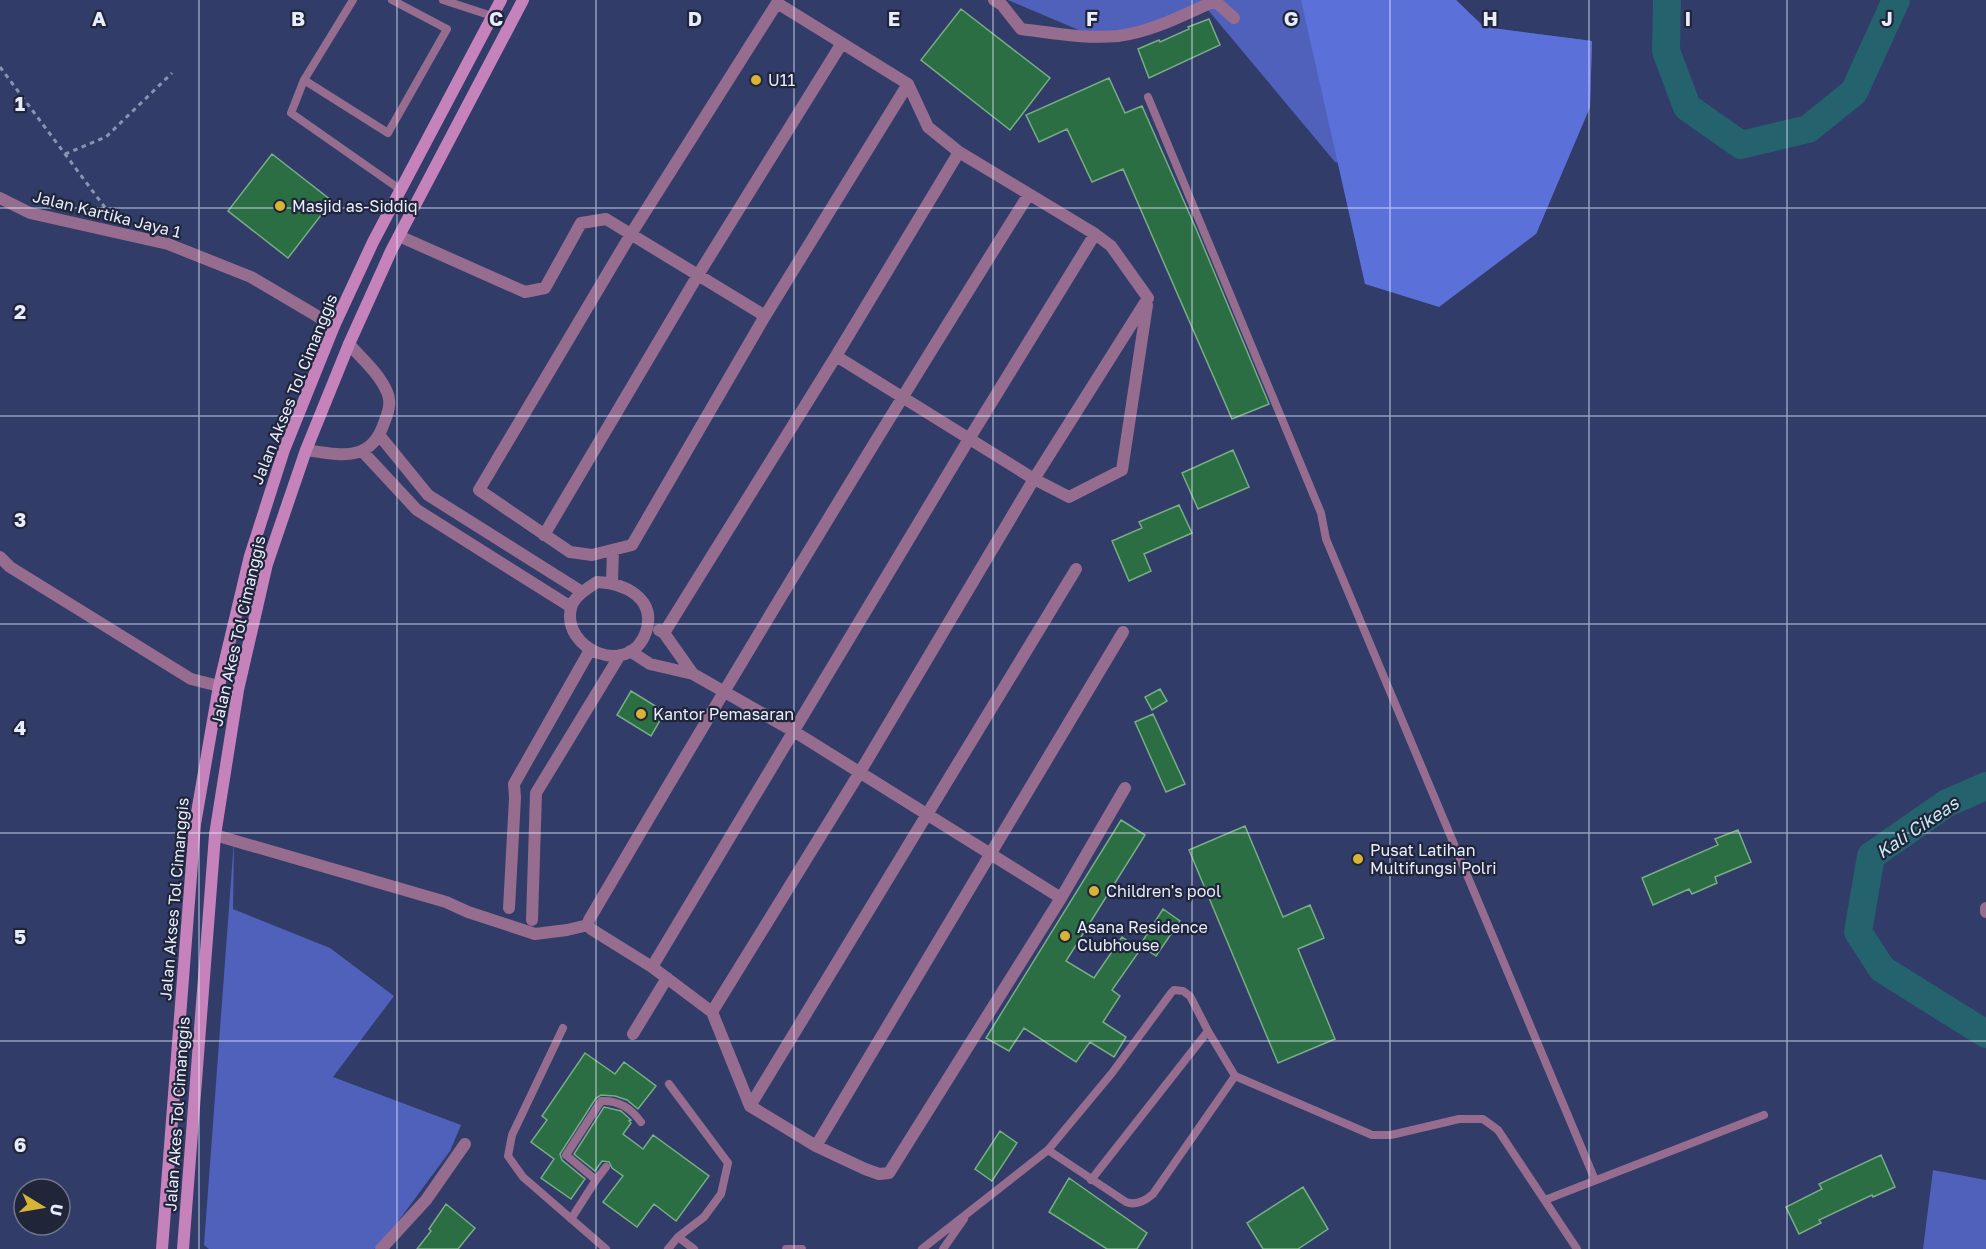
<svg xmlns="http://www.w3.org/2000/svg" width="1986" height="1249" font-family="'Golos Text',sans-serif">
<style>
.green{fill:#4f61ba}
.forest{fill:#5b70d9}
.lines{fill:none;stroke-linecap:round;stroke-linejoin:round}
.river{stroke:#24626d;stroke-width:28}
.building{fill:#2c6e43;stroke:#78ad86;stroke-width:1.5}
.path{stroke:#8b93b3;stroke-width:3;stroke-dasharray:4.5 4.5;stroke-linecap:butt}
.lane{stroke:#966c8f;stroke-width:8}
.street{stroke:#966c8f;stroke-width:12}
.secondary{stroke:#c683bb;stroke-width:12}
.grid{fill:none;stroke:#e8edfe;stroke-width:1.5;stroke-opacity:0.55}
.poi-dot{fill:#d8b434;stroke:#20253a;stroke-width:2}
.labels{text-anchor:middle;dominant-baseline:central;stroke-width:4.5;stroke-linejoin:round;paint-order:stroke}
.poi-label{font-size:16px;fill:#e8edfe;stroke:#20253a;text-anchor:start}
.street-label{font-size:16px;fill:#e8edfe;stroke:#20253a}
.water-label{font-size:18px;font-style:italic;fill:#c6eaf1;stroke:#20253a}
.grid-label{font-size:20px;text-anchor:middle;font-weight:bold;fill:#e8edfe;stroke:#20253a;stroke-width:4.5;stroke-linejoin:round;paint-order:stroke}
</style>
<rect width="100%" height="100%" fill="#313c69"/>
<path class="green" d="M1008 0H1456L1484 27 1592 41 1590 107 1536 234 1438 176 1335 162 1203 4 1150 30 1100 39Z
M234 840 233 909 330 948 394 996 333 1077 461 1125 450 1151 383 1242 374 1249H209L204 1245Z
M1933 1170 1986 1180V1249H1923Z"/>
<path class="forest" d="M1301 0H1456L1484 27 1592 41 1590 107 1536 234 1439 307 1365 284Z"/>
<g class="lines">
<path class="river" d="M1667 0 1666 51 1687 107 1741 145 1808 129 1854 92 1896 0
M1986 786 1947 803 1871 856 1858 932 1882 969 1986 1034"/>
</g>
<path class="building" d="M961 9 1050 78 1010 130 921 60Z
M1209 19 1220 45 1149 78 1138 49 1159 40 1160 42 1189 29 1188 27Z
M1109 78 1125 113 1142 106 1197 231 1269 404 1232 419 1123 169 1092 182 1067 129 1039 142 1026 115Z
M272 154 332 201 288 258 228 211Z
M1233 450 1249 487 1198 509 1182 473Z
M1179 505 1192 533 1144 554 1151 571 1129 581 1112 541 1142 528 1139 522Z
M1160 689 1167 701 1152 710 1145 697Z
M631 691 665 712 651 736 617 715Z
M1153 714 1185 784 1166 792 1135 722Z
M1121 820 1145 835 1066 961 1094 978 1122 937 1140 950 1112 990 1120 996 1103 1022 1126 1037 1114 1057 1090 1042 1076 1062 1024 1028 1009 1051 986 1038Z
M1245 826 1283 917 1310 905 1324 938 1298 949 1335 1039 1278 1063 1189 850Z
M1738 830 1751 862 1715 877 1717 883 1692 894 1689 889 1653 905 1642 878 1718 845 1715 839Z
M1163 909 1180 921 1156 956 1140 945Z
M585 1053 615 1074 624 1062 656 1086 638 1109 627 1100 615 1096 601 1095 596 1098 560 1154 562 1160 585 1179 571 1199 541 1178 554 1159 531 1142 547 1120 542 1116Z
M604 1107 621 1111 631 1120 629 1121 631 1123 623 1134 643 1149 653 1135 709 1176 676 1221 654 1204 637 1227 603 1202 623 1176 612 1168 609 1162 602 1161 595 1171 574 1154Z
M1000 1131 1017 1143 992 1181 975 1169Z
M1881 1155 1895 1187 1873 1197 1872 1195 1819 1220 1821 1223 1799 1234 1786 1207 1822 1189 1819 1184Z
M1069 1178 1147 1233 1137 1249H1107L1049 1212Z
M1303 1187 1328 1229 1298 1249H1263L1247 1223Z
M446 1204 475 1228 458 1249H417L431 1231 429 1229Z"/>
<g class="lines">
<path class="path" d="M0 67 112 217
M65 154 106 137 172 73"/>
<path class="lane" d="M353 0 304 80 291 113 401 190
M443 0 492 16
M304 80 388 133 447 29 392 0
M1148 97 1321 513 1326 539 1595 1180
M563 1028 512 1135 508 1156 523 1177 606 1249
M1235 1076 1372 1135H1391L1459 1119H1483L1498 1130 1577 1249
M669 1084 728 1163 721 1194 704 1217 678 1237
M596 1180 606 1167
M1091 1180 1208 1031
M1545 1200 1764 1115
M571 1219 596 1180 566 1155 601 1101C618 1100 631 1108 641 1122
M668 1249 678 1237 694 1249
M786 1249H802
M922 1249 1048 1150 1112 1073 1171 993 1174 990 1183 991 1190 996 1208 1031 1235 1076 1153 1194C1145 1201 1136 1206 1126 1202L1048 1150
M943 1249 964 1219"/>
<path class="street" d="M994 0 1002 5 1021 29C1053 33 1085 39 1118 36 1152 32 1185 14 1215 1L1234 18
M0 198 30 213 168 244 251 277 334 326
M1095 234 969 439 652 967 712 1012 750 1106 816 1146 865 1169 879 1174 889 1173 1061 898 1125 788
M399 236 525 292 545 288 581 223 606 219 765 316
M836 356 1034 479 1069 497 1122 470 1147 305
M380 436 428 495 582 592
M306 450C340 455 371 463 384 423 388 413 392 402 387 392 379 373 362 359 349 344
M363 452 417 510 571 607
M544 535 698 275 842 43
M0 557 10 567 191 679 219 686
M597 582C624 583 657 598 646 632 629 679 561 649 571 608 574 596 587 589 597 582Z
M612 583 613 550
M659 630 664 633 693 674
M664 633 836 356 959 152
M630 651 650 664 693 674 795 732 1061 898
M215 835 446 902 468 912 535 934 567 930 588 925
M509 908 515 798 514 784 590 650
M1986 908V912
M532 920 536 793 620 655
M652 967 591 929 588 925 589 920C732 676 878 434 1029 194
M712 1012 860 772 1034 479 1148 298 1111 246 1095 234 959 152 928 127 908 84 777 3 631 234 479 490 570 552 592 555 632 545 765 316 908 84
M633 1034 667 978
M750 1106 1076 569
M816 1146 1123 632
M381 1249 426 1200 465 1144"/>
<path class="secondary" d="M162 1249 195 824 219 686 250 556 284 450 334 326 373 242 501 0
M183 1249 215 835 238 690 267 564 306 450 349 344 391 251 523 0"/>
</g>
<path class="grid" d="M199 0V1249M397 0V1249M596 0V1249M794 0V1249M993 0V1249M1192 0V1249M1390 0V1249M1589 0V1249M1787 0V1249M0 208H1986M0 416H1986M0 624H1986M0 833H1986M0 1041H1986"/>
<g class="poi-dot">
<circle cx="756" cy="80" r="6"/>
<circle cx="280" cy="206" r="6"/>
<circle cx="641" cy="714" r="6"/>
<circle cx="1358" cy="859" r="6"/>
<circle cx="1094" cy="891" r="6"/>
<circle cx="1065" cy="936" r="6"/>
</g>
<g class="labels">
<g class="poi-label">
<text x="768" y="80">U11</text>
<text x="292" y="206">Masjid as-Siddiq</text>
<text x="653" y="714">Kantor Pemasaran</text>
<text x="1370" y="850">Pusat Latihan<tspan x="1370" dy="18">Multifungsi Polri</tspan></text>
<text x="1106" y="891">Children's pool</text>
<text x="1077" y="927">Asana Residence<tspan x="1077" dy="18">Clubhouse</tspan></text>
</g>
<g class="street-label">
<text transform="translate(107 214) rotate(14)">Jalan Kartika Jaya 1</text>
<text transform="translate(294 389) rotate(-68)">Jalan Akses Tol Cimanggis</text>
<text transform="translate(238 631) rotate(-77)">Jalan Akes Tol Cimanggis</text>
<text transform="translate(174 899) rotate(-85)">Jalan Akses Tol Cimanggis</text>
<text transform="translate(177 1114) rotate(-86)">Jalan Akes Tol Cimanggis</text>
</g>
<g class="water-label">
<text transform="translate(1917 827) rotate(-34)">Kali Cikeas</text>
</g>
</g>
<g class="grid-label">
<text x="99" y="26">A</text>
<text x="298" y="26">B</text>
<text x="496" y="26">C</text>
<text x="695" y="26">D</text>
<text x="894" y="26">E</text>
<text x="1092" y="26">F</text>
<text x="1291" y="26">G</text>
<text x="1490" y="26">H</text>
<text x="1688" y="26">I</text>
<text x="1887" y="26">J</text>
<text x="20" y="111">1</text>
<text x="20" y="319">2</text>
<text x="20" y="527">3</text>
<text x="20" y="735">4</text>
<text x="20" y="944">5</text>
<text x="20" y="1152">6</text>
</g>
<g transform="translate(42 1207) rotate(101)"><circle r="28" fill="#20253a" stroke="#707588" stroke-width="1.5"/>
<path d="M0-4.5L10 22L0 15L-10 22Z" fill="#d8b434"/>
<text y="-9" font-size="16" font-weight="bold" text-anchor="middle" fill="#e8edfe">U</text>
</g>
</svg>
